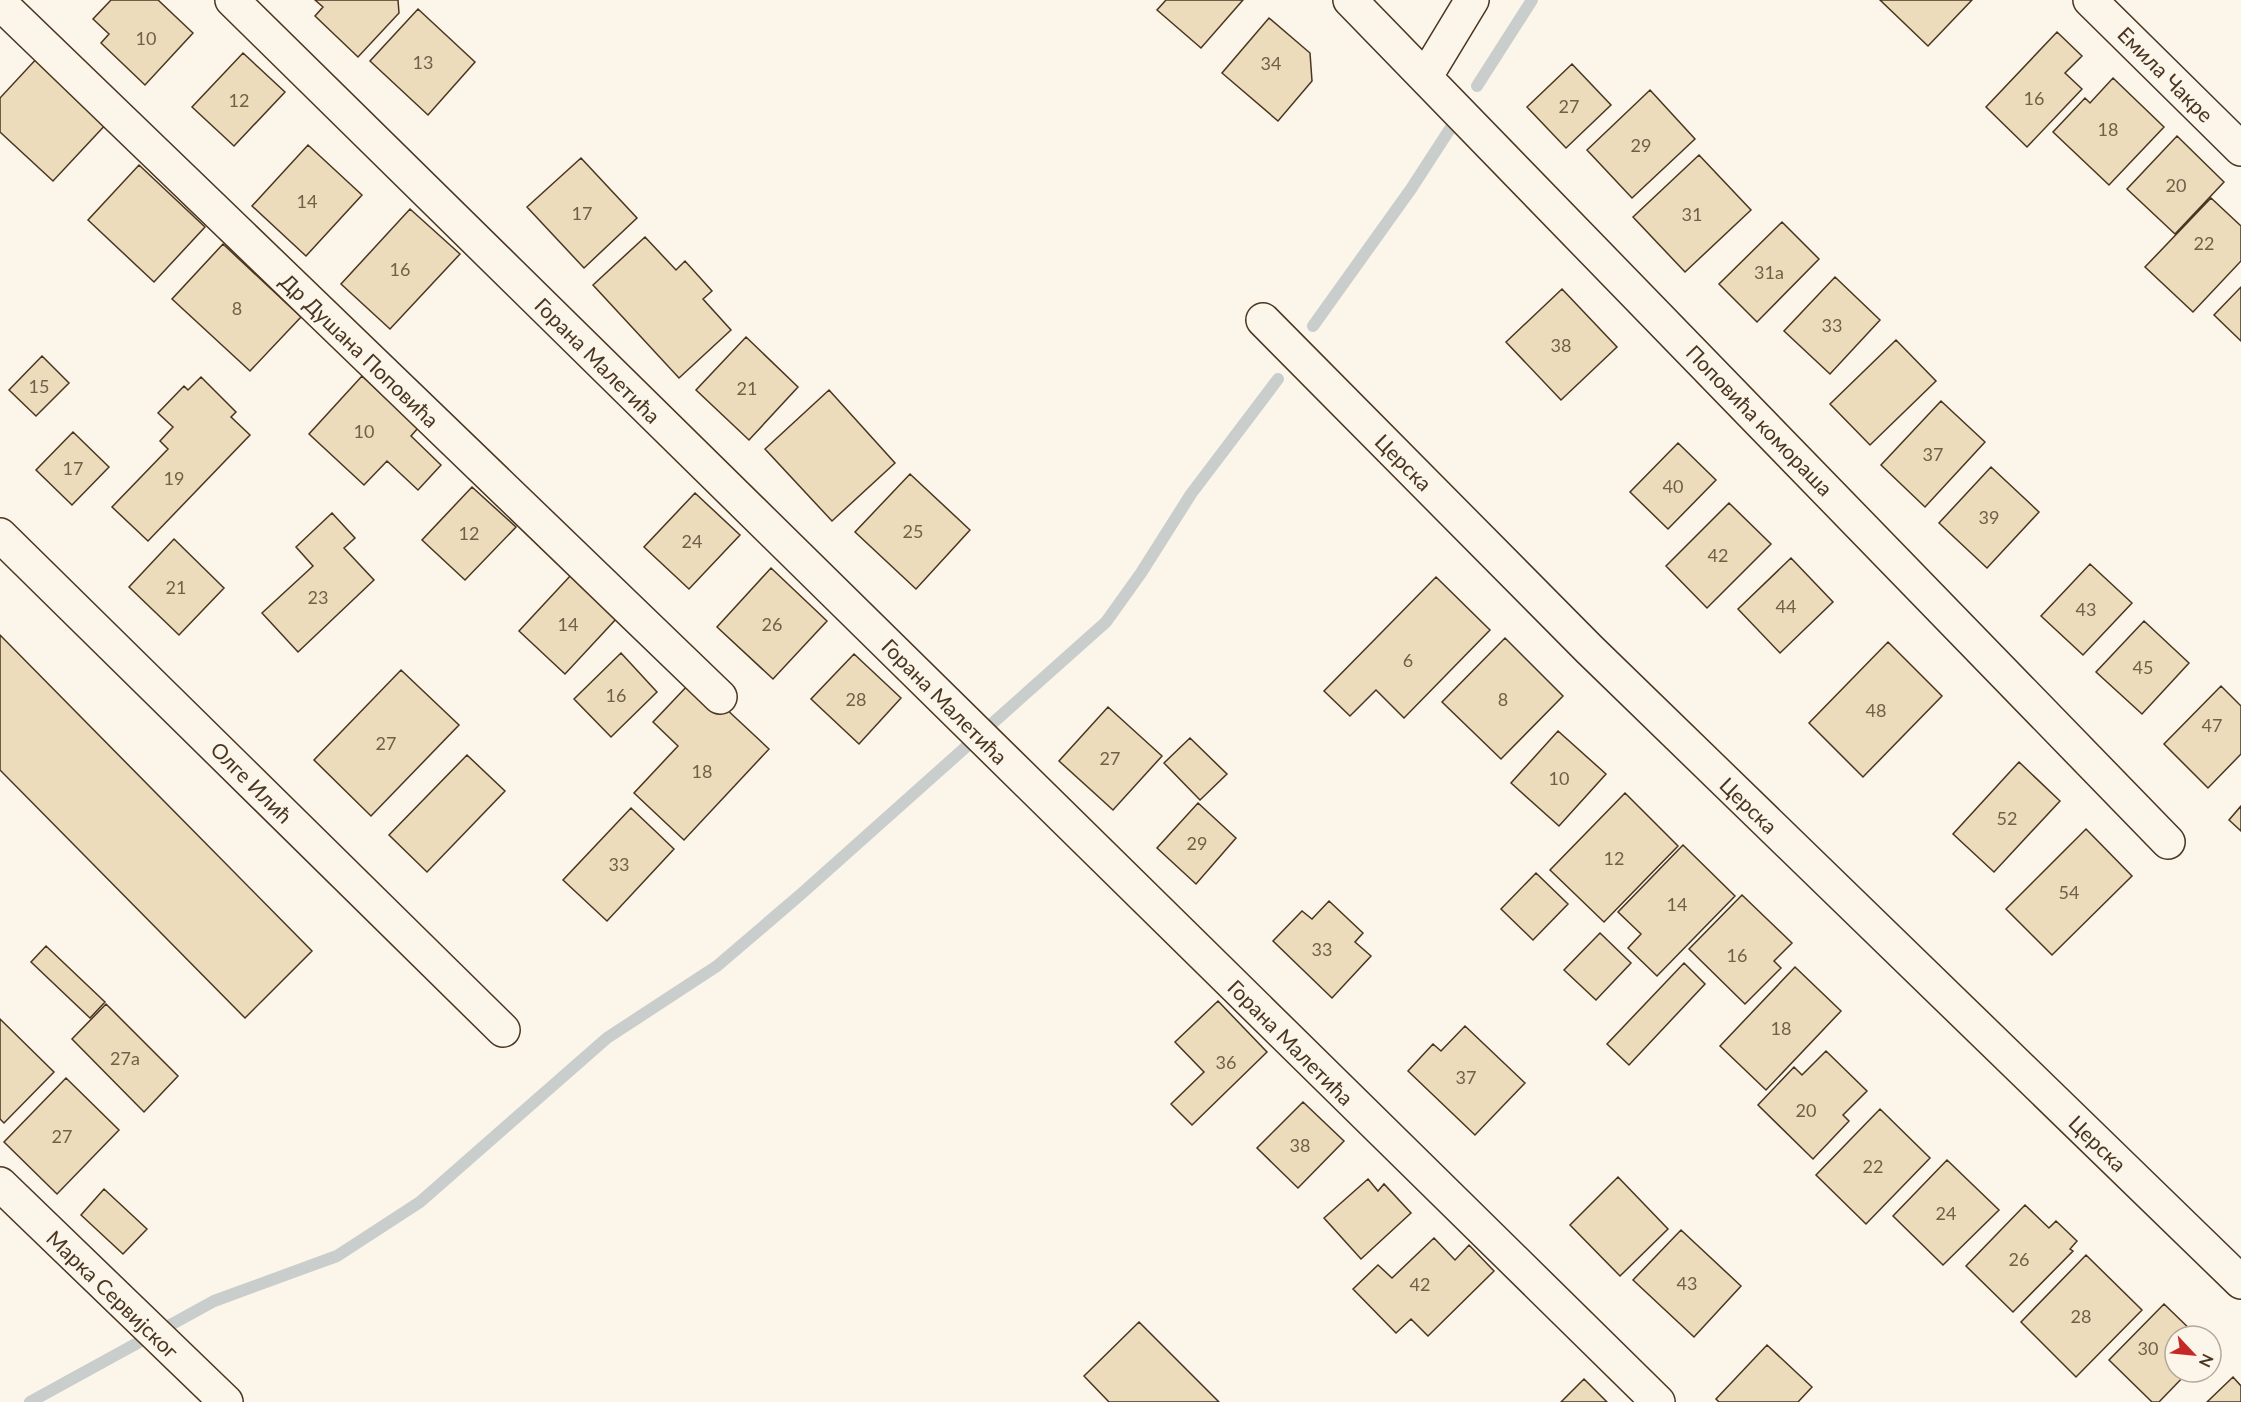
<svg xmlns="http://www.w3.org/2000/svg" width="2241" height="1402" font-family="Lato,sans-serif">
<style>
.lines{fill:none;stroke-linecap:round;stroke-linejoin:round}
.stream{stroke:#c9cecd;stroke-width:12}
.building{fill:#ecdcbc;stroke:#4a3520;stroke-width:1.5}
.street-casing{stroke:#4a3520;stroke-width:36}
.street{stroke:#fbf6e9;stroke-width:33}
.labels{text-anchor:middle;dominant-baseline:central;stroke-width:4.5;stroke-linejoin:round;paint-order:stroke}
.number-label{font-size:18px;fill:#725f47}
.street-label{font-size:21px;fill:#4a3520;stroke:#fbf6e9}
</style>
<rect width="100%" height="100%" fill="#fbf6e9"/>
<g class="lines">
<path class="stream" d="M1477 86 1532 0
M1313 326 1411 189 1459 115
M30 1402 214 1301 337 1256 420 1202 607 1038 717 966 800 895 1106 622 1141 573 1191 494 1278 379"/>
</g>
<path class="building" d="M111 0H158L193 33 145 85 101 43 109 34 93 19Z
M315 0H398L399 13 358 57 315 16 323 7Z
M1166 0H1243L1201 48 1157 10Z
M1880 0H1972L1928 46Z
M418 9 475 62 428 115 370 61Z
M1269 18 1310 53 1312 81 1278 121 1222 73Z
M2057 32 2082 56 2065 73 2082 89 2027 147 1986 107Z
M243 53 285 92 234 146 192 107Z
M39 56 109 121 53 181 0 132V98Z
M1572 64 1611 105 1566 148 1527 107Z
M2113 78 2164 127 2109 185 2053 132 2085 98 2090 103Z
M1650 90 1695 139 1632 198 1587 150Z
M2177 136 2224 182 2175 234 2127 189Z
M308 145 362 195 306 256 252 206Z
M1699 155 1751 210 1685 272 1633 217Z
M581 158 637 218 584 268 527 207Z
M139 165 205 227 154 282 88 220Z
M2211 198 2241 226V261L2193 312 2145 267Z
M410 209 460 254 390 329 341 284Z
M1782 222 1819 259 1757 322 1719 284Z
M645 237 676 270 685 261 712 291 703 299 731 330 679 378 593 285Z
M223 244 301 317 250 371 172 299Z
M1835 277 1880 320 1830 374 1784 331Z
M2241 287V341L2214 315Z
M1562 289 1617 347 1561 400 1506 342Z
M746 337 798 387 749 440 696 390Z
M1896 340 1936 381 1870 445 1830 404Z
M42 356 69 383 36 416 9 390Z
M362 376 418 428 411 436 441 465 418 490 387 461 364 485 309 434Z
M201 377 236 412 231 417 250 435 148 541 112 507 168 449 160 441 173 427 158 413 184 386 188 390Z
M829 390 895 463 832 521 765 449Z
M1941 401 1985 442 1925 507 1881 465Z
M73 432 109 467 72 505 36 470Z
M1678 443 1716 480 1668 529 1630 492Z
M1991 467 2039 512 1987 568 1939 523Z
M910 474 970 530 916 589 855 532Z
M472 487 516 527 465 580 422 540Z
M695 493 740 535 689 589 644 547Z
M1729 503 1771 544 1707 608 1666 566Z
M332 513 355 538 344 548 374 580 298 652 262 613 313 566 296 547Z
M174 539 224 588 179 635 129 587Z
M1791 558 1833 602 1780 653 1738 609Z
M2090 564 2132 603 2083 655 2041 616Z
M771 568 827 621 773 679 717 627Z
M571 575 617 618 565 674 519 631Z
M1436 577 1490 630 1404 718 1376 690 1350 716 1324 691Z
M2144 621 2189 663 2142 714 2096 672Z
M0 635 312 951 245 1018 0 770Z
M1505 638 1563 696 1501 759 1442 702Z
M1888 642 1942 696 1863 777 1809 723Z
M621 653 657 692 611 737 574 699Z
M854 654 901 698 859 744 811 699Z
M401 670 459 725 371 816 314 760Z
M690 683 723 706 769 749 684 840 634 793 678 746 653 722Z
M2221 686 2241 706V754L2208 788 2164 744Z
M1108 707 1162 756 1113 810 1059 761Z
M1558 731 1606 774 1559 826 1511 783Z
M1190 738 1227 774 1200 800 1164 763Z
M467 755 505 791 427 872 389 835Z
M2019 762 2060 801 1994 872 1953 834Z
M1625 793 1678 846 1604 922 1550 870Z
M1198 803 1236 838 1196 884 1157 848Z
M2241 806V831L2229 820Z
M631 808 674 849 607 921 563 880Z
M2086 829 2132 876 2052 955 2006 909Z
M1683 845 1735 896 1657 976 1628 948 1641 934 1618 912Z
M1536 873 1568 904 1533 940 1501 909Z
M1742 895 1792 943 1774 961 1781 968 1745 1004 1689 949Z
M1329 901 1363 933 1355 942 1371 956 1332 998 1273 941 1302 911 1312 919Z
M1600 933 1631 963 1596 1000 1564 970Z
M46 946 105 1002 90 1018 31 962Z
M1684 963 1705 984 1629 1065 1607 1044Z
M1795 967 1841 1011 1766 1090 1720 1046Z
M1218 1001 1267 1052 1192 1125 1171 1104 1204 1072 1175 1042Z
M106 1004 178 1076 144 1112 72 1039Z
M0 1019 54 1072 4 1123 0 1119Z
M1465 1026 1525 1083 1475 1135 1408 1071 1433 1044 1441 1051Z
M1826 1051 1867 1091 1843 1115 1849 1121 1813 1159 1758 1105 1794 1067 1802 1075Z
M66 1078 119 1130 57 1194 4 1142Z
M1303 1102 1344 1141 1298 1188 1257 1148Z
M1880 1109 1930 1158 1866 1224 1816 1175Z
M1947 1160 1999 1210 1943 1265 1893 1216Z
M1618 1177 1668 1229 1620 1276 1570 1225Z
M1368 1179 1378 1191 1384 1184 1411 1213 1361 1259 1324 1218Z
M104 1189 147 1229 123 1254 81 1215Z
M2025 1205 2049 1228 2056 1221 2077 1241 2070 1249 2073 1251 2013 1312 1966 1266Z
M1681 1230 1741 1286 1694 1337 1633 1280Z
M1434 1238 1455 1260 1469 1245 1494 1271 1428 1336 1411 1319 1396 1333 1353 1289 1378 1265 1392 1278Z
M2086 1255 2142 1310 2076 1377 2021 1322Z
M2164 1304 2197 1336H2175V1372H2188L2159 1402H2152L2109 1360Z
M1139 1322 1219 1402H1109L1084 1376Z
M1767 1345 1812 1387 1798 1402H1719L1716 1399Z
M2233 1377 2241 1386V1402H2207Z
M1584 1379 1607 1402H1561Z"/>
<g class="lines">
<defs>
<path id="street" d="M232 0 1658 1402
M1350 0 2168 842
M2090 0 2241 149
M0 3 720 697
M1426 76 1472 0
M1263 320 1589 649 2241 1282
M0 535 503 1030
M0 1184 226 1402"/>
</defs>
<use href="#street" class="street-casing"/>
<use href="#street" class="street"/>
</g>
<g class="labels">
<g class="number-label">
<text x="146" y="38">10</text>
<text x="423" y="62">13</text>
<text x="1271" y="63">34</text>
<text x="2034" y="98">16</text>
<text x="239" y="100">12</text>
<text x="1569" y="106">27</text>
<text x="2108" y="129">18</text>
<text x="1641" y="145">29</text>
<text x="2176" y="185">20</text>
<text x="307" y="201">14</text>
<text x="582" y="213">17</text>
<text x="1692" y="214">31</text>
<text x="2204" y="243">22</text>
<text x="400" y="269">16</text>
<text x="1769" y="272">31a</text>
<text x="237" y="308">8</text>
<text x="1832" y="325">33</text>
<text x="1561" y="345">38</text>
<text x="39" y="386">15</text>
<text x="747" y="388">21</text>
<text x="364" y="431">10</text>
<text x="1933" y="454">37</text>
<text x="73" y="468">17</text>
<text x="174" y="478">19</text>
<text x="1673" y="486">40</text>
<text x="1989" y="517">39</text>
<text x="913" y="531">25</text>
<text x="469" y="533">12</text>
<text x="692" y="541">24</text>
<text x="1718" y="555">42</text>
<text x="176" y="587">21</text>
<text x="318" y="597">23</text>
<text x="1786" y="606">44</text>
<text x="2086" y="609">43</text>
<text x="568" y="624">14</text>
<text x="772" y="624">26</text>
<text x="1408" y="660">6</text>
<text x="2143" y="667">45</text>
<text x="616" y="695">16</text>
<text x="856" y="699">28</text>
<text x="1503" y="699">8</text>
<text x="1876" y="710">48</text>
<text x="2212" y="725">47</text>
<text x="386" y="743">27</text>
<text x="1110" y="758">27</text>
<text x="702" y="771">18</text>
<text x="1559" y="778">10</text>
<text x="2007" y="818">52</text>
<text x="1197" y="843">29</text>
<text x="1614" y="858">12</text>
<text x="619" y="864">33</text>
<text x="2069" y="892">54</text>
<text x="1677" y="904">14</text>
<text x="1322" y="949">33</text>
<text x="1737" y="955">16</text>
<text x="1781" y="1028">18</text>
<text x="125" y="1058">27a</text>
<text x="1226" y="1062">36</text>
<text x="1466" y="1077">37</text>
<text x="1806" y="1110">20</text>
<text x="62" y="1136">27</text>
<text x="1300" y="1145">38</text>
<text x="1873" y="1166">22</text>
<text x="1946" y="1213">24</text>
<text x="2019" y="1259">26</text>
<text x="1687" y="1283">43</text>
<text x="1420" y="1284">42</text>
<text x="2081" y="1316">28</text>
<text x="2148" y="1348">30</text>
</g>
<g class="street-label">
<text transform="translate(2166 74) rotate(45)">Емила Чакре</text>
<text transform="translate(360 350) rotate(44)">Др Душана Поповића</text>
<text transform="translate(598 360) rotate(45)">Горана Малетића</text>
<text transform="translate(1760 420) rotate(46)">Поповића комораша</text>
<text transform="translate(1404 462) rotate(45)">Церска</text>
<text transform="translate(945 701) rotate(45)">Горана Малетића</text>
<text transform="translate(252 782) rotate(45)">Олге Илић</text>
<text transform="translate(1749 805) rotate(44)">Церска</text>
<text transform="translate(1291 1042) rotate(45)">Горана Малетића</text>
<text transform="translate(2098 1143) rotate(44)">Церска</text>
<text transform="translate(113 1294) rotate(44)">Марка Сервијског</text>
</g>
</g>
<g transform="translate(2193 1354) rotate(116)"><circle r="28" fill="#fbf6e9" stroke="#b4a999" stroke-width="1.5"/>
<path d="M0-4.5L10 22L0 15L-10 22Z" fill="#c62828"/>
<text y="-9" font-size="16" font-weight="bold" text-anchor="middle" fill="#4a3520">N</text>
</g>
</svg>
